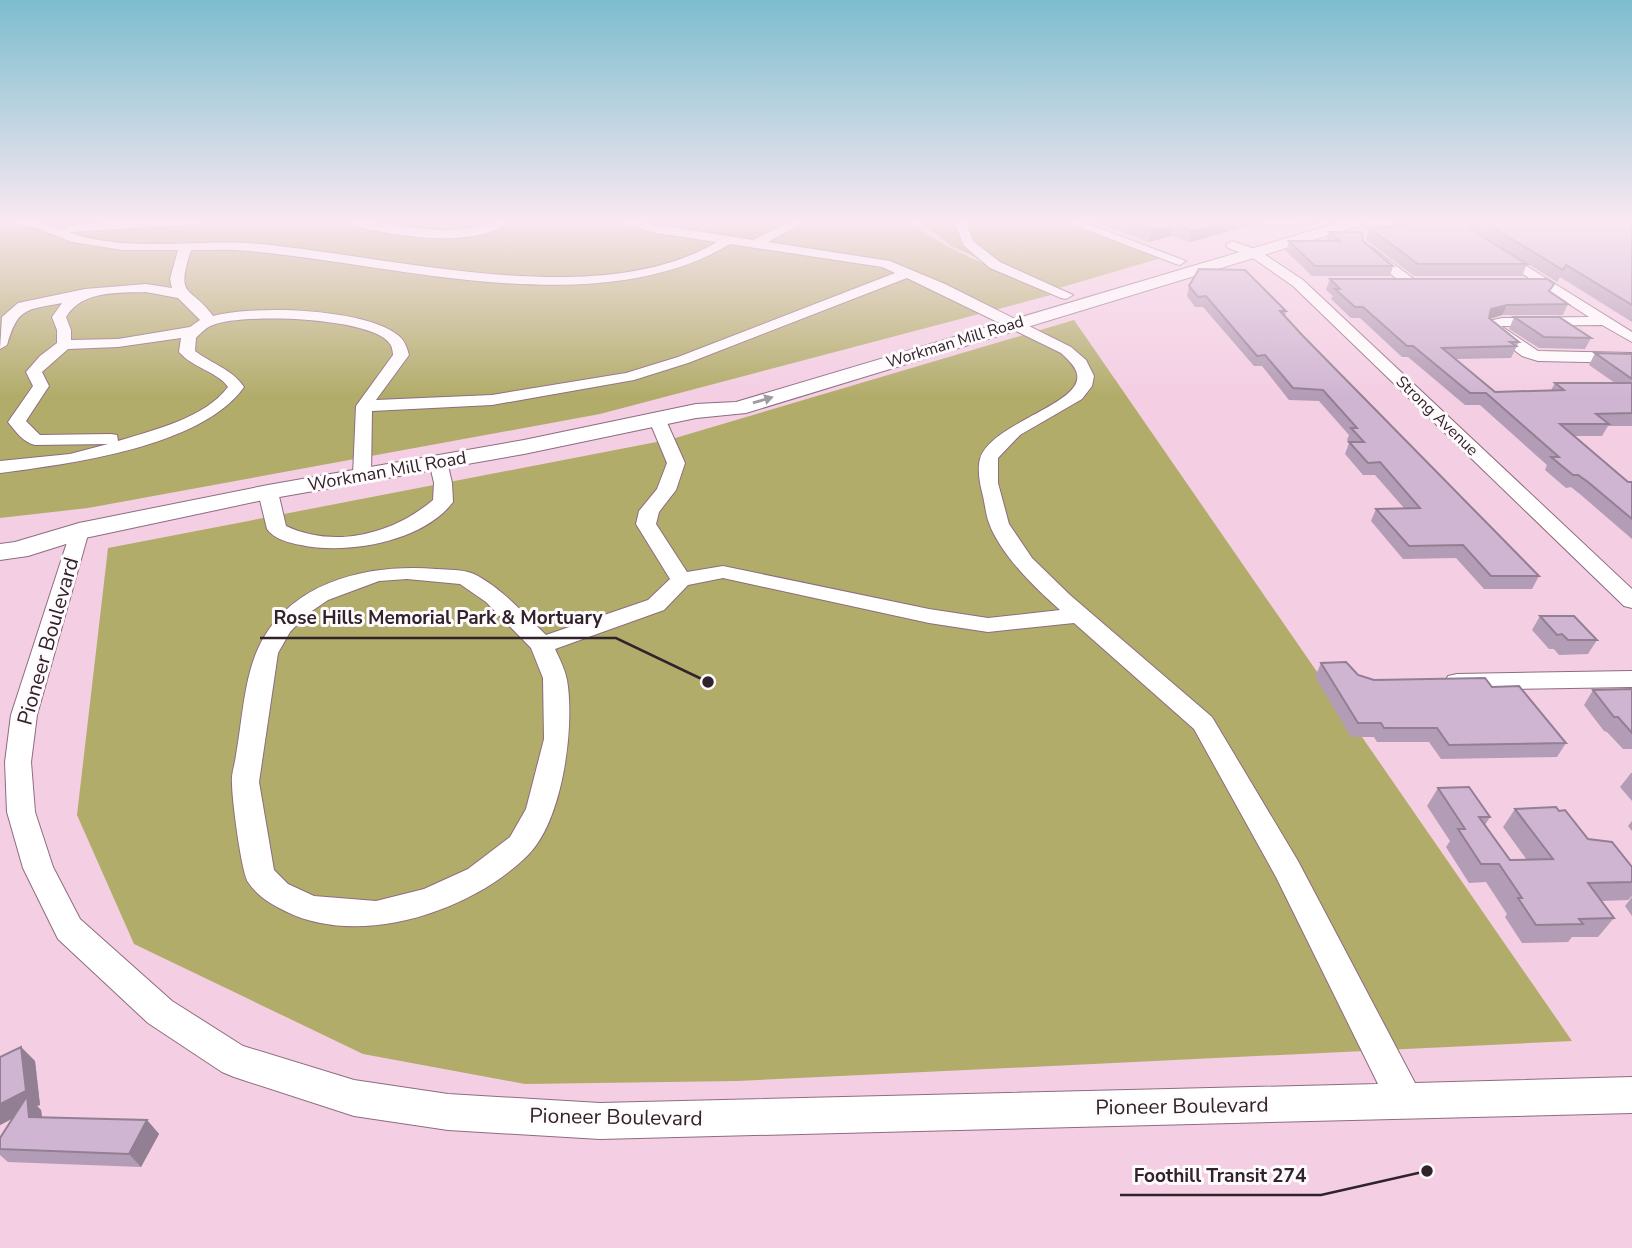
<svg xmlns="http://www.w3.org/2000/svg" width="1632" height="1248" font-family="'Nunito Sans',sans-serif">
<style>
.green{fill:#b2ac6a}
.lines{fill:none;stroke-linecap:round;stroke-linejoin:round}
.minor-casing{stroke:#8e6c7f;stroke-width:2}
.major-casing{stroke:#8e6c7f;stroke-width:2}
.minor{fill:#fff;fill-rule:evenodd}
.major{fill:#fff;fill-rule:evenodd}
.wall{fill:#b39cb5}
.shaded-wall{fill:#927f93}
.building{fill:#d0b5d2;stroke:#927f93;stroke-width:2}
.oneway{fill:#a29ca0}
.labels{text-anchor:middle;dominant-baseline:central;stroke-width:6;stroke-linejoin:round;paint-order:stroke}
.far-street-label{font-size:16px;fill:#31232b;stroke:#fffbfd}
.street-label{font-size:18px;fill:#31232b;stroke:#fffbfd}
.near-street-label{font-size:21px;fill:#31232b;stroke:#fffbfd}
.leader{fill:none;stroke:#31232b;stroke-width:2.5}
.callout-dot{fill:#31232b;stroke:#fffbfd;stroke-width:2.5}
.callout-label{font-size:19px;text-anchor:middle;font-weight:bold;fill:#31232b;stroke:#fffbfd;stroke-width:6;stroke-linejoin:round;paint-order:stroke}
</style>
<rect width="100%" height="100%" fill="#f4cee3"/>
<path class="green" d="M0 221H906L948 247 1051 295 600 414 88 508 0 518Z
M920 221H1060L1161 258 1049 291 951 246Z
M1074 320 1572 1041 737 1081 525 1084 363 1054 134 944 77 815 108 548 672 439Z"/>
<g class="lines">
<defs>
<path id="minor" d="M6 221H32L63 230C69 218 187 221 208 221L202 224 69 232C119 252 194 240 247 243 384 253 593 315 717 242L656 233 612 221H634L753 240 792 221H807L768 242 890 261 945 284 1071 347 1086 360 1094 376 1092 386 1082 399 1020 435 998 458V483L1009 524 1032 558 1070 595 1212 717 1298 861 1415 1083 1632 1077V1113L600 1139 448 1130 354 1116 234 1077 222 1072 148 1023 58 939 23 868 7 812 5 762 11 715 72 527H86L89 531 37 715 31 762 35 812 53 867 80 919 172 1001 243 1046 354 1080 448 1094 600 1103 1378 1084 1276 877 1194 729 1074 623 988 632 929 623 723 578 688 585 664 610 555 649C559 658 565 669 567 680 575 726 563 820 528 855 472 911 361 948 287 912 271 904 258 897 248 882 241 870 232 799 232 783 231 774 235 764 236 755 243 717 244 670 264 637 299 579 372 564 436 569 448 570 463 569 474 574 502 588 524 614 546 635L648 600 670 579 636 524 639 511 657 489 667 463 649 420 652 416H664L685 463 676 490 659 512 656 524 687 572 723 566 929 609 988 618 1060 610C1035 588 1000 554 989 523 986 515 985 505 983 496 980 485 977 470 980 459 990 423 1084 404 1077 374 1075 365 1067 359 1061 353L907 278 688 363 634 380 492 405 372 411 371 475 362 481 353 475 356 406 393 355C393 353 392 346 390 344 373 317 242 313 213 325 206 327 201 333 196 338L195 351C212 364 232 369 244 387 202 447 69 464 0 473V461L70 454 108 444 35 445C24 443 15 431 8 422L33 386 26 372 40 356 57 343V330L52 317 62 303C26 310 18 307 7 345L0 349 2 317 18 303 85 289 146 284 172 288 170 279 178 250H123L72 242 39 229ZM730 244 882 267 895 273 678 357 626 373 492 395 376 400 409 355C407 348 405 341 399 336 366 308 254 305 213 316 190 284 175 300 191 250 210 250 230 249 249 251 395 264 598 324 730 244ZM146 292 178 298 200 320 190 327 118 339 71 340V330L66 317C82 290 119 293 146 292ZM181 338 179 352C193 368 218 372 228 387 205 418 154 430 118 441L117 435 111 434 40 435 26 421 49 386 42 372 68 349 118 347ZM407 579 460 584 486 602 531 648 543 678 544 739 526 809 510 837 468 869 424 889 376 901 314 896 288 884 274 870 259 782 278 653 290 632 306 615 328 600 379 581Z
M351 221C384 220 417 231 451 230 472 230 491 221 511 221 478 250 393 236 354 226Z
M954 221H966L973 241 1000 262 1073 295 1066 299 1061 298 990 268 964 246Z
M1063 221H1080L1186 261 1180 265 1176 264Z
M1300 221H1315L1316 222 1310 225Z
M1232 241 1258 250 1303 280 1632 589V608L1624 606 1293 286 1250 256 1228 248 1226 245Z
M1370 246 1415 280V286H1405L1366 253V247Z
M1499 249 1632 332V342L1602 325 1501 326 1538 351 1632 353V363L1538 361 1522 356 1488 330 1486 327 1489 321 1502 318 1589 317 1495 256V250Z
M438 456 447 461 452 483 453 502C423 542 346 555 301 545 289 543 274 539 267 529L258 492 268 486 278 492 286 526C335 549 393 534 433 500L434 483 429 461Z
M1632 671V687L1457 690 1448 688 1445 682 1448 676 1457 674Z"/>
<path id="major" d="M1344 221H1368L1365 224 746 413 696 418 524 454 268 499 85 538 28 556 0 560V544L15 542 79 523 268 485 524 440 696 404 736 402Z"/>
</defs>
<use href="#minor" class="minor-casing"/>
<use href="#major" class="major-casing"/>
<use href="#minor" class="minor"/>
<use href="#major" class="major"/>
</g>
<path class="wall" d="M453 221H492L465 224Z
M1091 221H1266L1190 242 1171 236 1149 242Z
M1389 221H1632V322L1560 277 1557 282 1467 226H1465L1527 264 1522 276H1414L1366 240 1369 228 1397 227Z
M1329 232 1363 241 1393 266 1390 276H1312L1286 251 1289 241H1326Z
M1330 279 1550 292 1568 304 1563 315H1502L1490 319 1519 342 1511 358 1455 359 1495 392 1551 390 1555 383H1615L1589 365 1595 353 1632 354V426H1608L1602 436H1574L1628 482H1632V539L1581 495 1571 487 1566 488 1545 470 1547 465 1480 405H1465L1408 357H1402L1360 318H1351L1331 299 1333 296 1326 290Z
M1189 286 1286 311 1285 316 1303 336 1539 576 1532 589H1484L1456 558 1403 559 1371 521 1376 509 1404 508 1375 475H1363L1345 454 1349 443 1347 440 1349 435 1319 401 1289 400 1262 366H1254L1203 307H1195L1187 296Z
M1514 317 1591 338 1585 349 1539 348 1509 329Z
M1540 616 1597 640 1588 654 1559 655 1554 649H1549L1532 630Z
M1321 663 1374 680 1492 687 1566 743 1557 757 1441 759 1429 742H1377L1374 737H1351L1315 677Z
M1632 689V749H1623L1607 732 1604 731 1584 705 1593 690Z
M1631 773H1632V801L1620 787Z
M1438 788 1490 817 1485 825 1510 860H1527L1503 827 1515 809 1588 839 1632 867V896L1628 900 1601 901 1614 918 1598 937H1572L1568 942 1522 943 1505 917 1507 914 1486 882 1469 883 1446 847 1450 841 1427 806Z
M1632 821V831L1628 826Z
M1632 897V916L1625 906Z
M21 1047 35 1061 40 1105 37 1106 41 1110 42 1117 147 1120 159 1134 141 1167 8 1162 0 1155V1138L13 1118 0 1125V1057Z"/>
<path class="shaded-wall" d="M464 221H492L465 224Z
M1229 221H1266L1190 242 1192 231Z
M1173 225 1171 236 1149 242 1152 230Z
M1507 305 1502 315 1487 320 1491 309Z
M21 1047 35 1061 40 1105 37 1106 41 1110 44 1130 29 1117V1110L0 1125V1104Z
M147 1120 159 1134 141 1167 129 1154Z"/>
<path class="building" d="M1124 221H1229L1192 231 1173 225 1152 230Z
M1401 221H1465V226L1527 264H1418L1369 228 1409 226Z
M1482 221H1628L1632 223V305L1566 265 1563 270Z
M1329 232H1362L1363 241 1393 266H1315L1289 241H1340Z
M1199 269 1245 270 1286 311H1280L1303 336 1539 576H1491L1463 545 1409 546 1376 509 1420 508 1380 462 1368 463 1349 442H1364L1351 428H1357L1323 390 1293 388 1265 355 1257 356 1206 296 1198 297 1189 286Z
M1330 279H1547L1554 284 1549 291 1568 304 1507 305 1491 309 1489 318 1519 342H1510L1516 346 1442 348 1495 392 1564 390 1555 383H1632V413L1596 414 1609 424H1560L1628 482H1632V519L1588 482 1578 475H1573L1551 457H1559L1486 393H1470L1413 346H1407L1363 307H1355L1335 289H1340Z
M1514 317H1559L1591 338 1544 337Z
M1595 353 1632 354V379Z
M1540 616H1574L1597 640H1568L1562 634 1557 635Z
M1346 662 1358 675 1374 680 1485 678 1492 687 1519 686 1566 743 1449 745 1437 728H1384L1381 723H1358L1321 663Z
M1632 689V733L1618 717H1614L1593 690Z
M1469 787 1490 817H1479L1510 860 1553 859 1515 809 1556 807 1559 811 1565 810 1588 839 1612 842 1632 867V882L1588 883 1614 918 1579 919 1583 924 1536 925 1518 898H1522L1499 864H1481L1458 829H1465L1438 788Z
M21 1047 26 1091 0 1104V1057Z
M27 1096 29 1117 147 1120 129 1154 0 1149V1138Z"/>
<defs><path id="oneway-solid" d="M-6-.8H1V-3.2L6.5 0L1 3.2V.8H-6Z" transform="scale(1.75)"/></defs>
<use class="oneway" href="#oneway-solid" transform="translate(763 400) rotate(-16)"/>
<linearGradient id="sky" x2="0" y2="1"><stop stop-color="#7cbdce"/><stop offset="0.56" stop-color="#fae9f2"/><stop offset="1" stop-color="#fae9f2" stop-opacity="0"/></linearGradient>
<rect width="1632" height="396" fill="url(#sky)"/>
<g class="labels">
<g class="far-street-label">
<text transform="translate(955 342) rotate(-17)">Workman Mill Road</text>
<text transform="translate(1437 416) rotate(44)">Strong Avenue</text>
</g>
<g class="street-label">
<text transform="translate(387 471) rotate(-10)">Workman Mill Road</text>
</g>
<g class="near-street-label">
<text transform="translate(48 641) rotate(-74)">Pioneer Boulevard</text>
<text transform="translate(1182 1106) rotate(-1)">Pioneer Boulevard</text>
<text transform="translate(616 1117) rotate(1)">Pioneer Boulevard</text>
</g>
</g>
<path class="leader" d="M708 682L616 638H260M1427 1171L1321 1195H1120"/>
<g class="callout-dot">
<circle cx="708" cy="682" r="7"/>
<circle cx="1427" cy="1171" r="7"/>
</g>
<g class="callout-label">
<text x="438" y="624">Rose Hills Memorial Park &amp; Mortuary</text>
<text x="1220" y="1182">Foothill Transit 274</text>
</g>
</svg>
